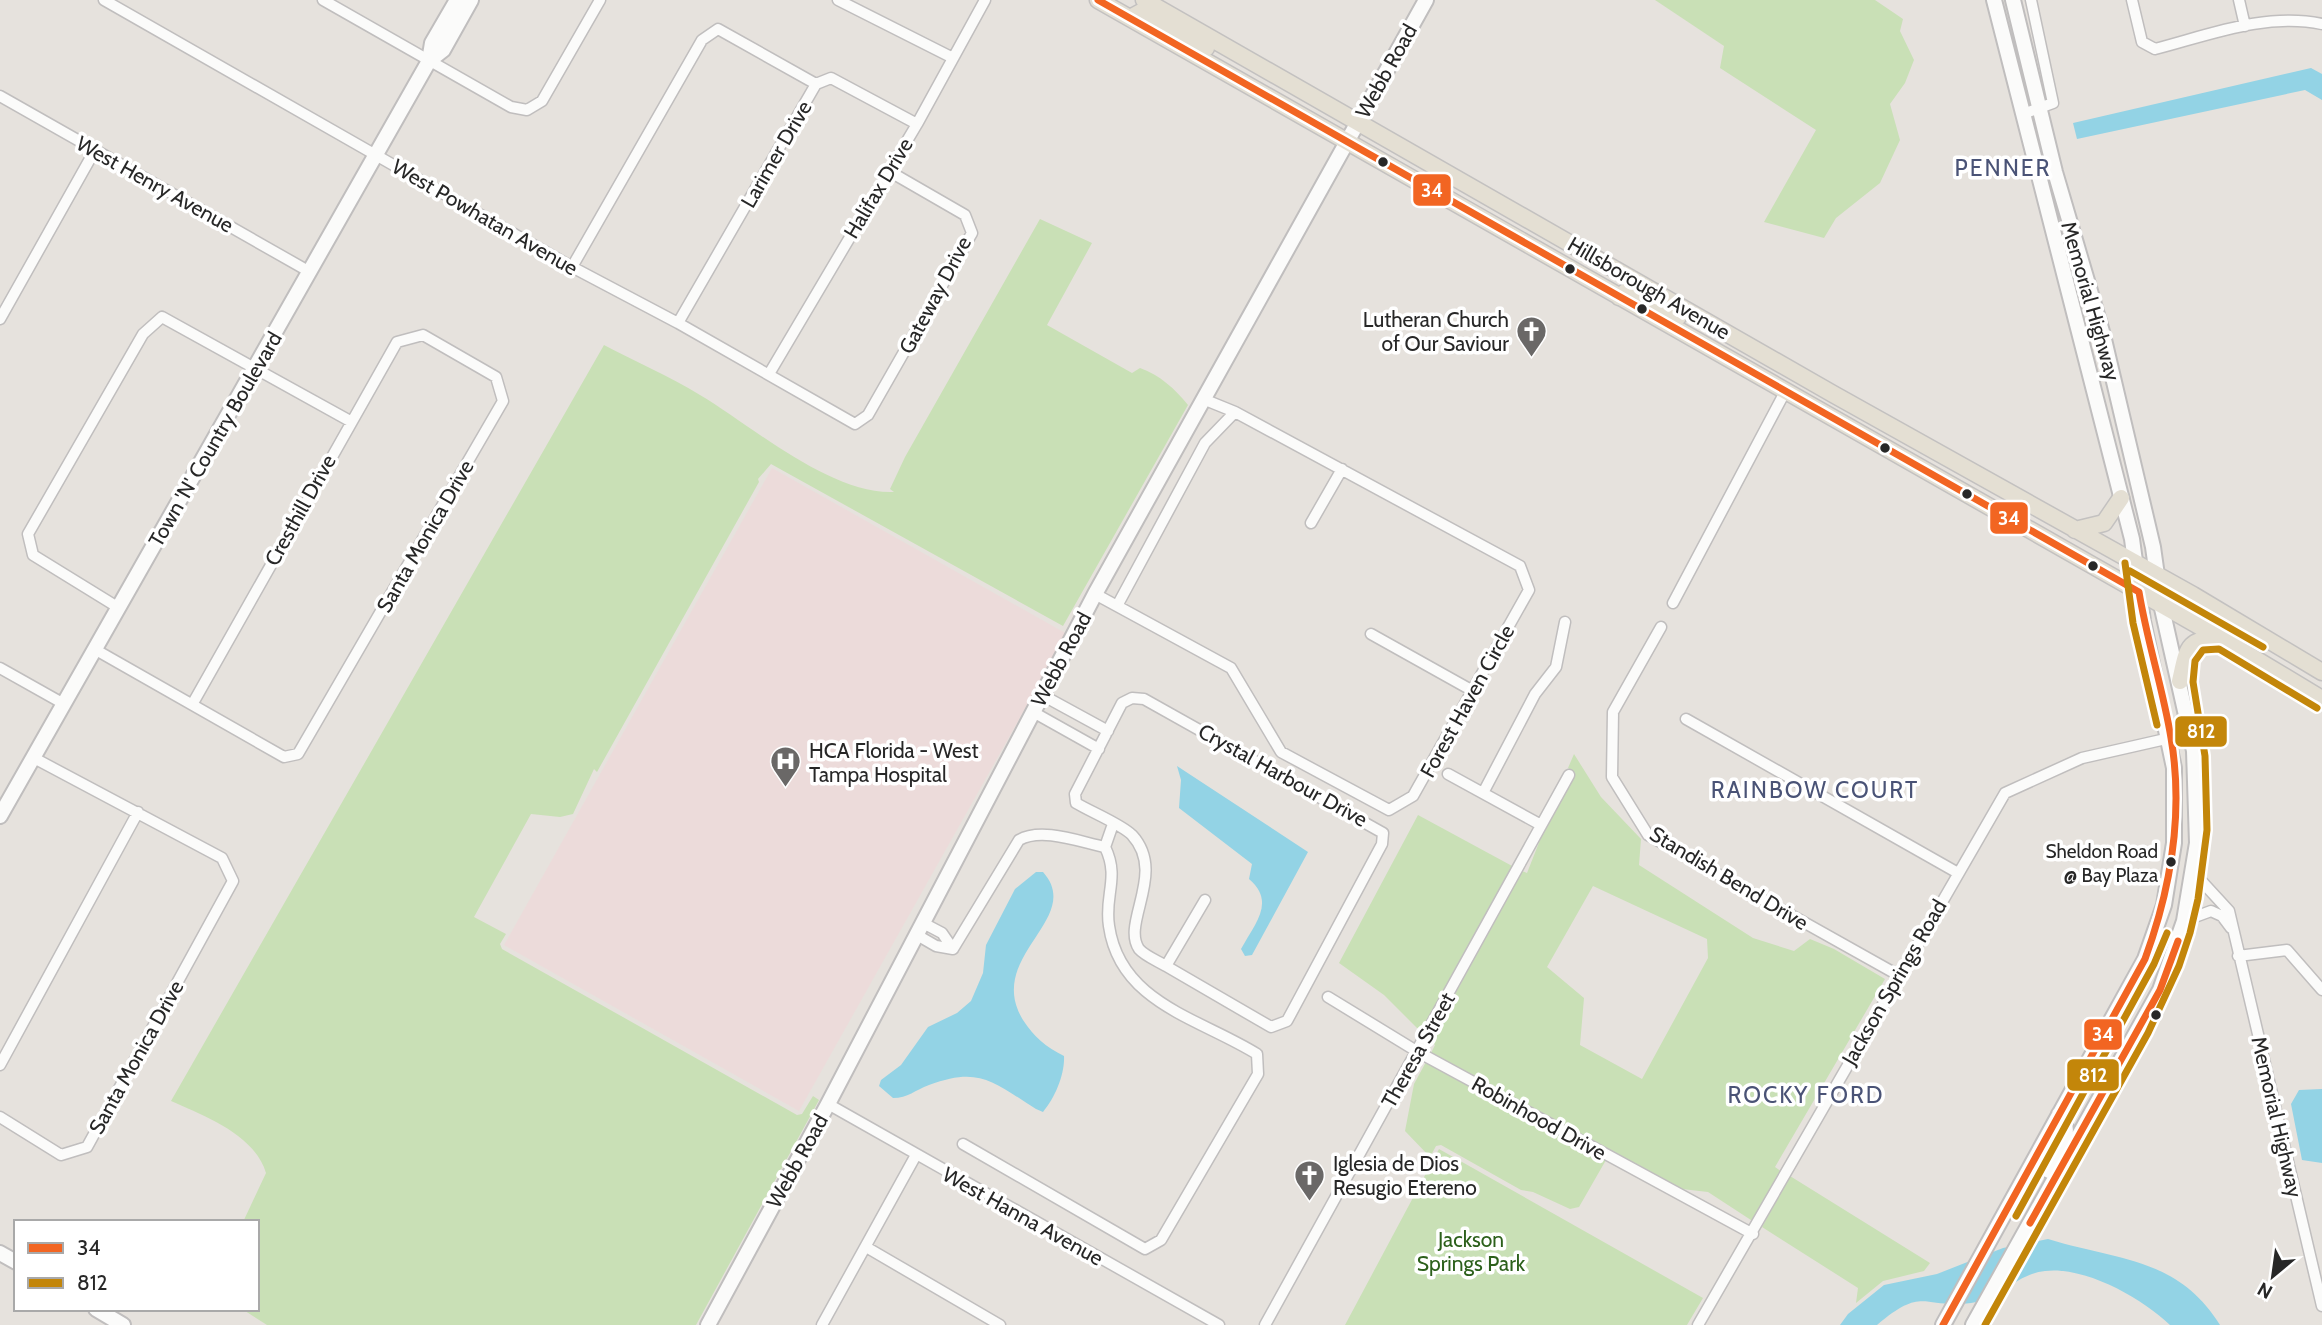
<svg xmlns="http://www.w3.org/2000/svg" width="2322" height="1325" font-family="Cabin,sans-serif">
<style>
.medical{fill:#ecdbda}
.green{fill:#c9e0b6;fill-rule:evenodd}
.water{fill:#93d3e5}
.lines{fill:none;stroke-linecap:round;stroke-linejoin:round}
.street-casing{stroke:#c0bebe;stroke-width:13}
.secondary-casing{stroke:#c0bebe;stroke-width:18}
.primary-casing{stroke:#c3c1c0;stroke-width:19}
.street{stroke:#fbfbfa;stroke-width:10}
.secondary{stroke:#fbfbfa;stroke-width:14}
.primary{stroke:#e4dfd3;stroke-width:16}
.bus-1-casing{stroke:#fff;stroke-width:12}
.bus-2-casing{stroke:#fff;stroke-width:12}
.bus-1{stroke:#f26522;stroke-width:7}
.bus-2{stroke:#c3860a;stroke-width:7}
.bus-dot{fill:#272727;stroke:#fff;stroke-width:2.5}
.labels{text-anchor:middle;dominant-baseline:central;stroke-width:7;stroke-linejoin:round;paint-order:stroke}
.bus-label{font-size:19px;fill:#272727;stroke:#fff;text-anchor:end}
.street-label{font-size:21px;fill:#272727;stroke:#fff}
.poi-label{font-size:21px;fill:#272727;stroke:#fff;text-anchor:start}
.park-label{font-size:21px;fill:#2c601b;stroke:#fff}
.neighbourhood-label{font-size:23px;letter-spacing:2px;fill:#4a5376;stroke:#fff}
.line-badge{stroke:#fff;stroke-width:2.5}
.badge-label{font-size:19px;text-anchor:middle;font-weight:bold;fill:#fff}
</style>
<rect width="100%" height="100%" fill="#e6e2dd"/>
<path class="medical" d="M772 468 1067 634 799 1111 504 945Z"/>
<path class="green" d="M1655 0H1875L1903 19 1900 31 1914 60 1905 83 1890 104 1900 140 1880 183 1836 218 1824 238 1764 222 1816 130 1720 68 1724 46Z
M1040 219 1092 243 1047 325 1132 373 1140 368C1160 375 1175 389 1188 405L1063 626 771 464 758 479 759 482 597 772 594 769 573 814 560 817 531 814 474 917 506 934 500 944 502 949 797 1115 802 1114 813 1096 819 1100 696 1325H267L242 1309H257V1222H243L266 1173C255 1135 205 1116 171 1101L604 345C636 362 669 376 700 395 752 426 831 495 894 492L890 489 905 457Z
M1574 754 1601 797 1641 839 1639 865 1753 938 1794 951 1810 939 1834 949 1885 979 1775 1167 1782 1172 1754 1222 1708 1192 1682 1189 1431 1053 1435 1045 1430 1040 1522 871 1527 873 1542 835 1575 773 1568 768ZM1593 886 1707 939 1708 958 1642 1079 1580 1045 1584 998 1547 967Z
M1418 815 1514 867 1423 1034 1384 995 1339 963Z
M1426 1062 1606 1160 1579 1207 1570 1209 1533 1192 1521 1190 1441 1145 1436 1146 1430 1157 1405 1131 1414 1084Z
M1439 1149 1703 1298 1687 1325H1345Z
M1790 1176 1930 1263 1924 1271 1883 1281 1856 1303 1858 1288 1762 1227Z"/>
<path class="water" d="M2311 68 2322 74V100L2305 90 2077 139 2073 123Z
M1177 766 1308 852 1252 955 1245 956 1241 949C1255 923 1276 902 1249 879L1252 864 1179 808 1181 780Z
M1036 872H1043C1085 919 984 956 1023 1020 1034 1037 1046 1047 1064 1056 1065 1074 1055 1098 1043 1112L1036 1109C993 1082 980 1066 929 1085 915 1090 908 1098 893 1098L879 1086 881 1080 901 1065 928 1027 957 1013 971 1001 983 973 986 945 1015 889Z
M2322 1089V1163L2302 1160 2291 1104 2299 1090Z
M2048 1239C2116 1260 2178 1257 2220 1325H2170C2142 1298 2085 1266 2045 1271 2019 1273 1997 1300 1971 1303 1922 1309 1924 1285 1877 1325H1840L1848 1314 1884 1285 1937 1274 2003 1248Z"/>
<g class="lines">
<defs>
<path id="street" d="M104 0 572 267 678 323 855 424 868 415 972 233 965 215 887 170
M323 0 511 107 527 110 542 101 600 0
M838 0 953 58
M2132 0 2142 42 2155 49C2209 35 2267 12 2322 24
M2239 0 2245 26
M0 96 310 272
M2023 114 2053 103 2031 0
M572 267 702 40 718 29 816 84
M0 319 95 150
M678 323 816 84 831 78 917 124
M769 374 917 124 985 0
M1311 523 1342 469
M1095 594 1231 668 1281 752 1389 810 1413 796 1529 590 1520 566 1235 412 1203 399
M1673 603 1785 392
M1117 606 1205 443 1235 412
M119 608 33 555 28 534 143 334 162 317 350 421
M1661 627 1613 712 1612 777 1648 835 1898 975
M1371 634 1473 691
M96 650 284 757 298 754 503 401 496 377 423 335 397 342 193 703
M0 668 64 704
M1042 695 1108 731
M1033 712 1099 749
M1686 719 1958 873
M1448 774 1541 825
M1483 793 1535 694 1556 667 1565 622
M2194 873 2229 911 2322 1306
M2184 921 2211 911 2222 916 2231 928
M923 923 942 933 953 949
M917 935 936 946 953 949
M953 949 1019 840C1042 827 1080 842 1105 847
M2238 956 2287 950 2322 990
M1166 966C1158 961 1145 956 1139 949 1121 923 1167 873 1132 835 1121 824 1091 812 1076 803L1075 794 1122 703 1132 698 1144 699 1383 833 1382 844 1287 1021 1271 1027 1166 966 1205 900
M1328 997 1418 1052 1753 1234
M0 1065 138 812
M828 1104 1219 1325
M0 1117 61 1155 87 1147 233 881 222 858 34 758
M963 1144 1145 1249 1161 1240 1258 1074 1257 1054C1199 1018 1120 1003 1109 926 1104 895 1120 878 1105 847L1113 824
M866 1247 1000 1325
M822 1325 916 1155
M1265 1325 1569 775
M1698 1325 2005 793 2082 758 2170 738"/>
<path id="secondary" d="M429 61 443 50 471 0
M0 816 429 61 432 43 457 0
M2049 1171C2057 1154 2076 1131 2059 1114
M0 1253 16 1262
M96 1309 123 1325
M708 1325 828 1104 1095 594 1426 0
M1943 1325 2145 959 2164 905 2174 843V768L2143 621 2132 539 1994 0
M1973 1325 2160 990 2184 921 2197 843 2194 751 2161 604 2153 547 2103 335 2055 172 2013 0"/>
<path id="primary" d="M1098 0 2222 639 2322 699
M1144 0 1833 394 2193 595 2322 672
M1130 18 1141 12 1206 48
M1619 297 1627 291 1634 292 1678 317
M2075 530 2104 523 2121 498
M2180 681C2187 651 2186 636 2222 639"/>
</defs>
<use href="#street" class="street-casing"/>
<use href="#secondary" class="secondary-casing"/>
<use href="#primary" class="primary-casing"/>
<use href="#street" class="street"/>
<use href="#secondary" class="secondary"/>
<use href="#primary" class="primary"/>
<defs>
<path id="bus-1" d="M1098 0 2139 592C2147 641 2163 689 2171 738 2184 814 2171 888 2145 959L1943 1325
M2030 1223 2160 990 2178 941"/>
<path id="bus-2" d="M2125 563 2133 623 2157 725
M2130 571 2263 647
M2016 1216 2154 964 2167 933
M1985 1325 2148 1033 2179 966 2190 933 2198 899 2207 830 2205 756 2193 682 2195 661 2203 650 2219 649 2317 708"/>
</defs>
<use href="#bus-1" class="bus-1-casing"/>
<use href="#bus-2" class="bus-2-casing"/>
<use href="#bus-1" class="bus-1"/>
<use href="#bus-2" class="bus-2"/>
</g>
<defs>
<symbol id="church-pin" viewBox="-11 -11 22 30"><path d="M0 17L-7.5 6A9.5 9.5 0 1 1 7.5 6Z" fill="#6a6867" stroke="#fff"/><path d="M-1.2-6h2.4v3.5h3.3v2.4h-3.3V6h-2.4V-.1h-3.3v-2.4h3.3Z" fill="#fff"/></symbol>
<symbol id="hospital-pin" viewBox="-11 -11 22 30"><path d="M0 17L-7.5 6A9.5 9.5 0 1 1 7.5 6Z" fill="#6a6867" stroke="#fff"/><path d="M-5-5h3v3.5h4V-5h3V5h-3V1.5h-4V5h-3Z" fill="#fff"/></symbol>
</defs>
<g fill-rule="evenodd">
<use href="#church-pin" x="1514" y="314" width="35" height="47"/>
<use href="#hospital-pin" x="768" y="744" width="35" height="47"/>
<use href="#church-pin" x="1292" y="1158" width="35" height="47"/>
</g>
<g class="bus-dot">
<circle cx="1383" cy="162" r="6"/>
<circle cx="1570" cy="269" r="6"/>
<circle cx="1642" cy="309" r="6"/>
<circle cx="1885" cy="448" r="6"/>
<circle cx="1967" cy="494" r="6"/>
<circle cx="2093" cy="566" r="6"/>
<circle cx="2171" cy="862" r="6"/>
<circle cx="2156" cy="1015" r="6"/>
</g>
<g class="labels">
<g class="bus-label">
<text x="2158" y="851">Sheldon Road<tspan x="2158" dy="24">@ Bay Plaza</tspan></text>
</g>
<g class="street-label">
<text transform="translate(1386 71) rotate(-61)">Webb Road</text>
<text transform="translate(776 154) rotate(-60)">Larimer Drive</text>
<text transform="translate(155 184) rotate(29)">West Henry Avenue</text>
<text transform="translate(878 188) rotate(-59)">Halifax Drive</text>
<text transform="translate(485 217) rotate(30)">West Powhatan Avenue</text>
<text transform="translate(1649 288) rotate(30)">Hillsborough Avenue</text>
<text transform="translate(935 295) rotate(-62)">Gateway Drive</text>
<text transform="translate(2091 301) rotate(74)">Memorial Highway</text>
<text transform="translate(215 439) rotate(-60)">Town 'N' Country Boulevard</text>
<text transform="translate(300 510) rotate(-61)">Cresthill Drive</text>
<text transform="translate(425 536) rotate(-60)">Santa Monica Drive</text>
<text transform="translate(1061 659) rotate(-62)">Webb Road</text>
<text transform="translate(1467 701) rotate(-61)">Forest Haven Circle</text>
<text transform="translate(1283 775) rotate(29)">Crystal Harbour Drive</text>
<text transform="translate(1729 878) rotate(31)">Standish Bend Drive</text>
<text transform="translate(1894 982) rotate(-60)">Jackson Springs Road</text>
<text transform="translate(1418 1050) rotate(-61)">Theresa Street</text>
<text transform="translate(136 1057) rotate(-61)">Santa Monica Drive</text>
<text transform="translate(2277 1117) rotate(77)">Memorial Highway</text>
<text transform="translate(1539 1118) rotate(29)">Robinhood Drive</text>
<text transform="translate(797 1161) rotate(-61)">Webb Road</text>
<text transform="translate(1023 1216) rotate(29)">West Hanna Avenue</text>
</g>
<g class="poi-label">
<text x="1509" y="319" text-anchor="end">Lutheran Church<tspan x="1509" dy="24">of Our Saviour</tspan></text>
<text x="809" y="750">HCA Florida - West<tspan x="809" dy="24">Tampa Hospital</tspan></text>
<text x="1333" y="1163">Iglesia de Dios<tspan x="1333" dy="24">Resugio Etereno</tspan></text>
</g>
<g class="park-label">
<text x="1471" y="1239">Jackson<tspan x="1471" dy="24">Springs Park</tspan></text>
</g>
<g class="neighbourhood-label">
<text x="2003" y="168">PENNER</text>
<text x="1815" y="790">RAINBOW COURT</text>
<text x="1806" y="1095">ROCKY FORD</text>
</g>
</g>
<g class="line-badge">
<rect x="1412" y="173" width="40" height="34" rx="7" fill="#f26522"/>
<rect x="1989" y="501" width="40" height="34" rx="7" fill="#f26522"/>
<rect x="2174" y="715" width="54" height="33" rx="7" fill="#c3860a"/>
<rect x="2083" y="1018" width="40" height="33" rx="7" fill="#f26522"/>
<rect x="2066" y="1058" width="54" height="34" rx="7" fill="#c3860a"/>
</g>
<g class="badge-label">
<text x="1432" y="197">34</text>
<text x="2009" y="525">34</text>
<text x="2201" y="738">812</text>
<text x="2103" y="1041">34</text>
<text x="2093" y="1082">812</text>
</g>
<rect x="14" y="1220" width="245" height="91" fill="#ffffff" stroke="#a9a9a9" stroke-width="2"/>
<rect x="28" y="1243" width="35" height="10" fill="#f26522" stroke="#a9a9a9" stroke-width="2"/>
<text x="77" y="1255" font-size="21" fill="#272727">34</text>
<rect x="28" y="1278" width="35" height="10" fill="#c3860a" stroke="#a9a9a9" stroke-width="2"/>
<text x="77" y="1290" font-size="21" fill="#272727">812</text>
<g transform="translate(2273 1276) rotate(209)" stroke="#ffffff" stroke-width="5" paint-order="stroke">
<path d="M0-5L12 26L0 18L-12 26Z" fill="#272727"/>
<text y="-10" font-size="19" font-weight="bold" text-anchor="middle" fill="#272727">N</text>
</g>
</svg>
